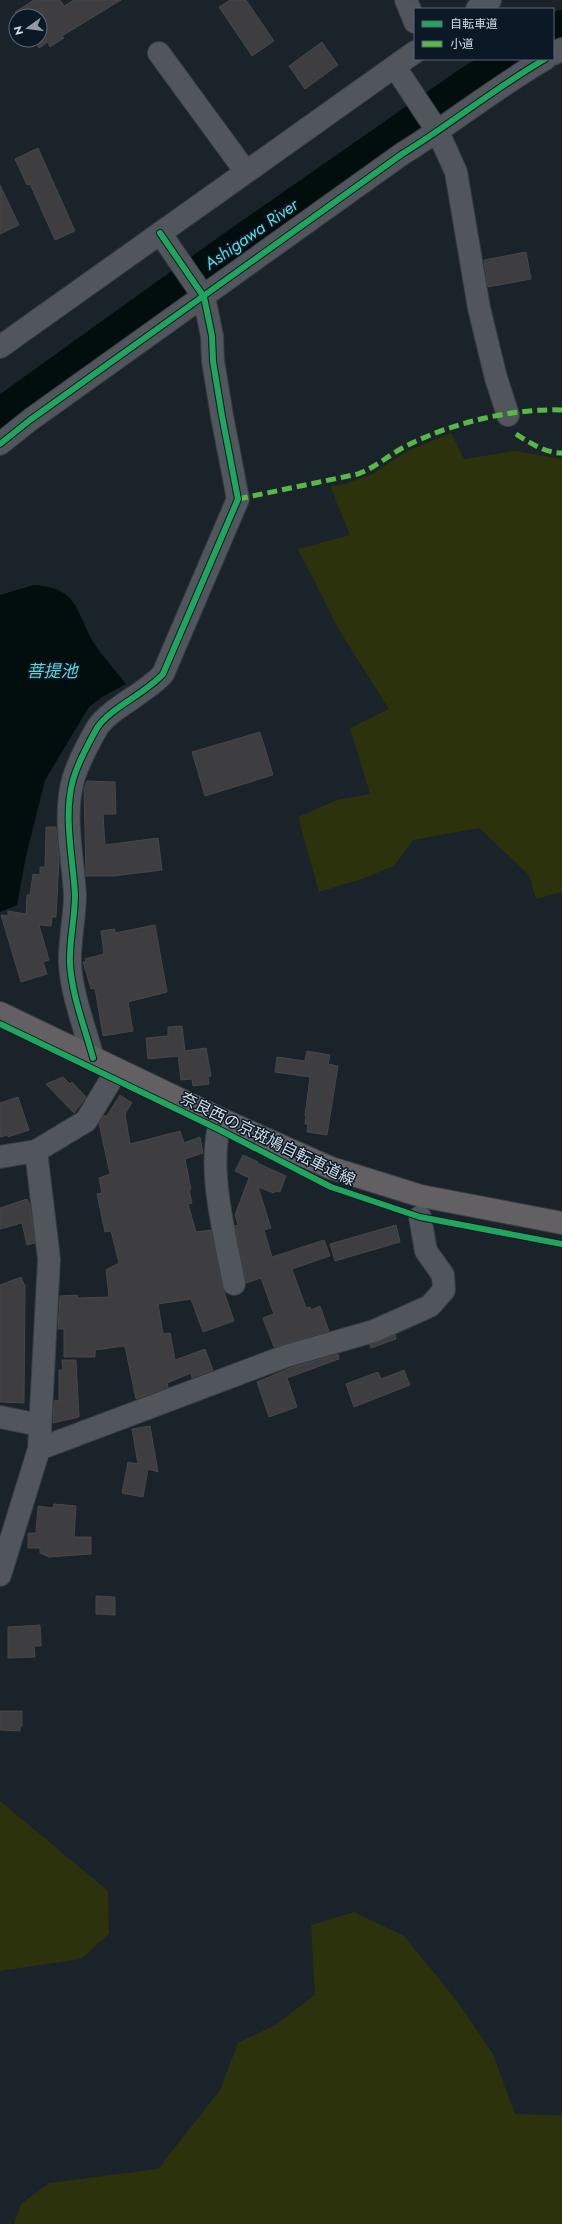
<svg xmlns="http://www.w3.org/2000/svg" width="562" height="2224" font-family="Jost,'Noto Sans JP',sans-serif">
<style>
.green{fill:#2c320c}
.water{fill:#020d0e}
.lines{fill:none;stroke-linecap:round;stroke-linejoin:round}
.river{stroke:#020d0e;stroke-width:32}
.building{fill:#3e3e40;stroke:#464747}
.minor-casing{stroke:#383d44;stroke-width:24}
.major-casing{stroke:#383d44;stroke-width:24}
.minor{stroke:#50565b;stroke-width:22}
.major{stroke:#626063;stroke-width:22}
.quiet{stroke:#58b947;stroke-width:5;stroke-dasharray:10 5;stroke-linecap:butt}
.cycleway-casing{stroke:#0b1926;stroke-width:8}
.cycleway{stroke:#20a55d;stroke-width:6}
.labels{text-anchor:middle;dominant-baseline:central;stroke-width:3;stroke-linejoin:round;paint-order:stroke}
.street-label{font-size:16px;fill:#d2dbe4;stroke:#0b1926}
.water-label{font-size:17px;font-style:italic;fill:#5ad9dc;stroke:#0b1926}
</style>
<rect width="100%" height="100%" fill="#1a222a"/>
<path class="green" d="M451 433 464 459 515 451 562 459V892L536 899 529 875 479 828 413 840 394 866 362 879 319 892 298 817 337 800 370 794 350 728 389 709 339 630 298 549 350 535 330 486 344 484 372 474 407 451Z
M0 1801 108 1891 109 1934 81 1959 0 1971Z
M354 1912 404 1936 457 2001 493 2054 515 2114 562 2115V2224H14L21 2204 49 2183 158 2169 220 2090 238 2043 275 2025 315 1995 311 1925Z"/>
<path class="water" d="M34 585C77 588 75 608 92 640 101 655 115 670 126 684L102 697 89 707 45 780 26 856 17 905 0 912V595Z"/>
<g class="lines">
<path class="river" d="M553 31 562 26
M0 414 238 243 471 81 507 59"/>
</g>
<path class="building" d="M34 0H60L64 6 74 0H121L62 36 64 38 50 47 48 42 39 48 34 40H40V16H18L15 12Z
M230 0H246L274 41 252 56 219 7Z
M322 42 338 65 305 89 289 66Z
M38 148 75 231 55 240 30 184 27 185 15 159Z
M0 185 19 225 0 234Z
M526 252 531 279 488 287 484 260Z
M260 732 273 775 205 796 192 752Z
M87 781 115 782 116 814H103L105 845 158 838 162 870 113 876H86L84 789Z
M46 827H56L59 861 56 917H52L51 926 39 925 49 960 43 962 47 974 21 982 1 915 8 916V911L26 914 27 895H30L33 874 40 875V867H45Z
M155 925 167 992 128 1002 133 1031 103 1036 95 988 91 989 83 962H86L85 959 104 954 101 931 115 929V933Z
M182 1026 185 1051 206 1048 211 1076 208 1077 209 1084 193 1086 192 1079 181 1080 178 1056 148 1059 146 1038 168 1036V1027Z
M307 1051 330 1055 328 1064 338 1066 327 1135 307 1132 308 1124H305L306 1116H305L310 1077 275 1072 277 1057 305 1061Z
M63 1077 70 1084 72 1082 86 1097 74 1113 46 1084Z
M120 1095 132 1103 125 1114 130 1144 180 1131 184 1143 200 1137 203 1153 185 1159 191 1189 189 1190 192 1203 188 1204 196 1232 211 1230 222 1286 234 1321 203 1332 191 1299 158 1304 163 1334 170 1333 175 1360 205 1349 213 1370 192 1378 191 1373 167 1383 168 1387 136 1399 125 1346 95 1350V1357H64V1329H58L60 1296 77 1295 78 1298 109 1297 106 1270 119 1263 111 1231 105 1232 97 1194 102 1193 99 1178 110 1174 99 1123 104 1115 106 1117Z
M18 1097 29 1130 8 1137V1135L0 1137V1103Z
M243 1155 258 1162 257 1163 286 1176 280 1192 275 1191 274 1193 258 1187 271 1228 264 1230 272 1257 324 1240 330 1256 292 1269 306 1308 310 1307 311 1310 320 1306 329 1331 274 1347 263 1318 274 1314 261 1278 246 1283 235 1226 238 1225 235 1215 249 1178 235 1171Z
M27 1199 30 1205 35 1243 27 1245 22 1223 0 1229V1208Z
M396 1225 400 1242 335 1261 330 1244Z
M21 1277 25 1286 24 1403 0 1402V1285Z
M395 1335 396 1339 371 1348 370 1345Z
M338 1354 339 1359 287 1378 297 1407 269 1417 257 1382 290 1368Z
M62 1360H76L79 1417 53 1423 54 1401 59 1400V1370H63Z
M404 1370 410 1385 354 1407 346 1384 378 1372 381 1379Z
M150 1426 158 1472 148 1469 143 1497 122 1493 128 1462 138 1464 132 1429Z
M54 1504 76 1506 74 1537H91V1554L49 1557 40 1553V1548H28V1533H36L38 1506 53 1508Z
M96 1596 115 1597V1615L96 1614Z
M40 1625 41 1642V1646H34L35 1657 8 1658V1627Z
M0 1711H22V1726H20V1731L0 1730Z"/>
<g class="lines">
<defs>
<path id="minor" d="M406 0 415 22
M477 9 490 0
M159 53 246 172
M553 54 562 49
M395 67 438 132 456 172 479 308 496 378 508 415
M0 347 415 52
M0 444 30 420 402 154C451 124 495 88 545 59
M93 1058C85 1028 72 996 70 964 69 941 75 918 75 895 73 858 63 816 73 780 78 762 88 744 97 728 110 708 145 694 163 674L238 499 222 416 213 361 212 336 204 297 160 233
M221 1119C206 1168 225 1234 234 1284
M0 1157 36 1151 86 1121 117 1070
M0 1417 40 1425
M39 1449 286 1356 374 1331 430 1306 444 1290 443 1275 426 1251 420 1217
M0 1575 39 1449 49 1259 36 1151"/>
<path id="major" d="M0 1013 221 1119 331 1168 421 1196 562 1223"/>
</defs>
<use href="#minor" class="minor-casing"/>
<use href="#major" class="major-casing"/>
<use href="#minor" class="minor"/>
<use href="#major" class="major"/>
<path class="quiet" d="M516 434C530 443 545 453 562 453
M238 499 358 474C377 467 391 453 408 445 452 423 513 408 562 410"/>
<defs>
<path id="cycleway" d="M0 444 30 420 402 154C451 124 495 88 545 59
M0 1024 218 1129 331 1187 420 1217 562 1244
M93 1058C85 1028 72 996 70 964 69 941 75 918 75 895 73 858 63 816 73 780 78 762 88 744 97 728 110 708 145 694 163 674L238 499 222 416 213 361 212 336 204 297 160 233"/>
</defs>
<use href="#cycleway" class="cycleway-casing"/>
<use href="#cycleway" class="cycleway"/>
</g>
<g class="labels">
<g class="street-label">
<text transform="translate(268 1139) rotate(26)">奈良西の京斑鳩自転車道線</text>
</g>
<g class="water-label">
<text transform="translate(251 234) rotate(-35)">Ashigawa River</text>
<text x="52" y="671">菩提池</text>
</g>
</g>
<rect x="414" y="8" width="140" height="52" fill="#0b1926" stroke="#5b6772"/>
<rect x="422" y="21" width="20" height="6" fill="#20a55d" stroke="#5b6772"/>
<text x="450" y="28" font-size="12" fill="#d2dbe4">自転車道</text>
<rect x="422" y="41" width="20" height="6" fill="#58b947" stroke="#5b6772"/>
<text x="450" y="48" font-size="12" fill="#d2dbe4">小道</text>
<g transform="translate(28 28) rotate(256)"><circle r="19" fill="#0b1926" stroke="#5b6772"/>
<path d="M0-3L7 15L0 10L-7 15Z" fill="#929aa3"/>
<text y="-6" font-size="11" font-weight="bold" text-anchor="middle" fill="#d2dbe4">N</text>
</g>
</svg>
